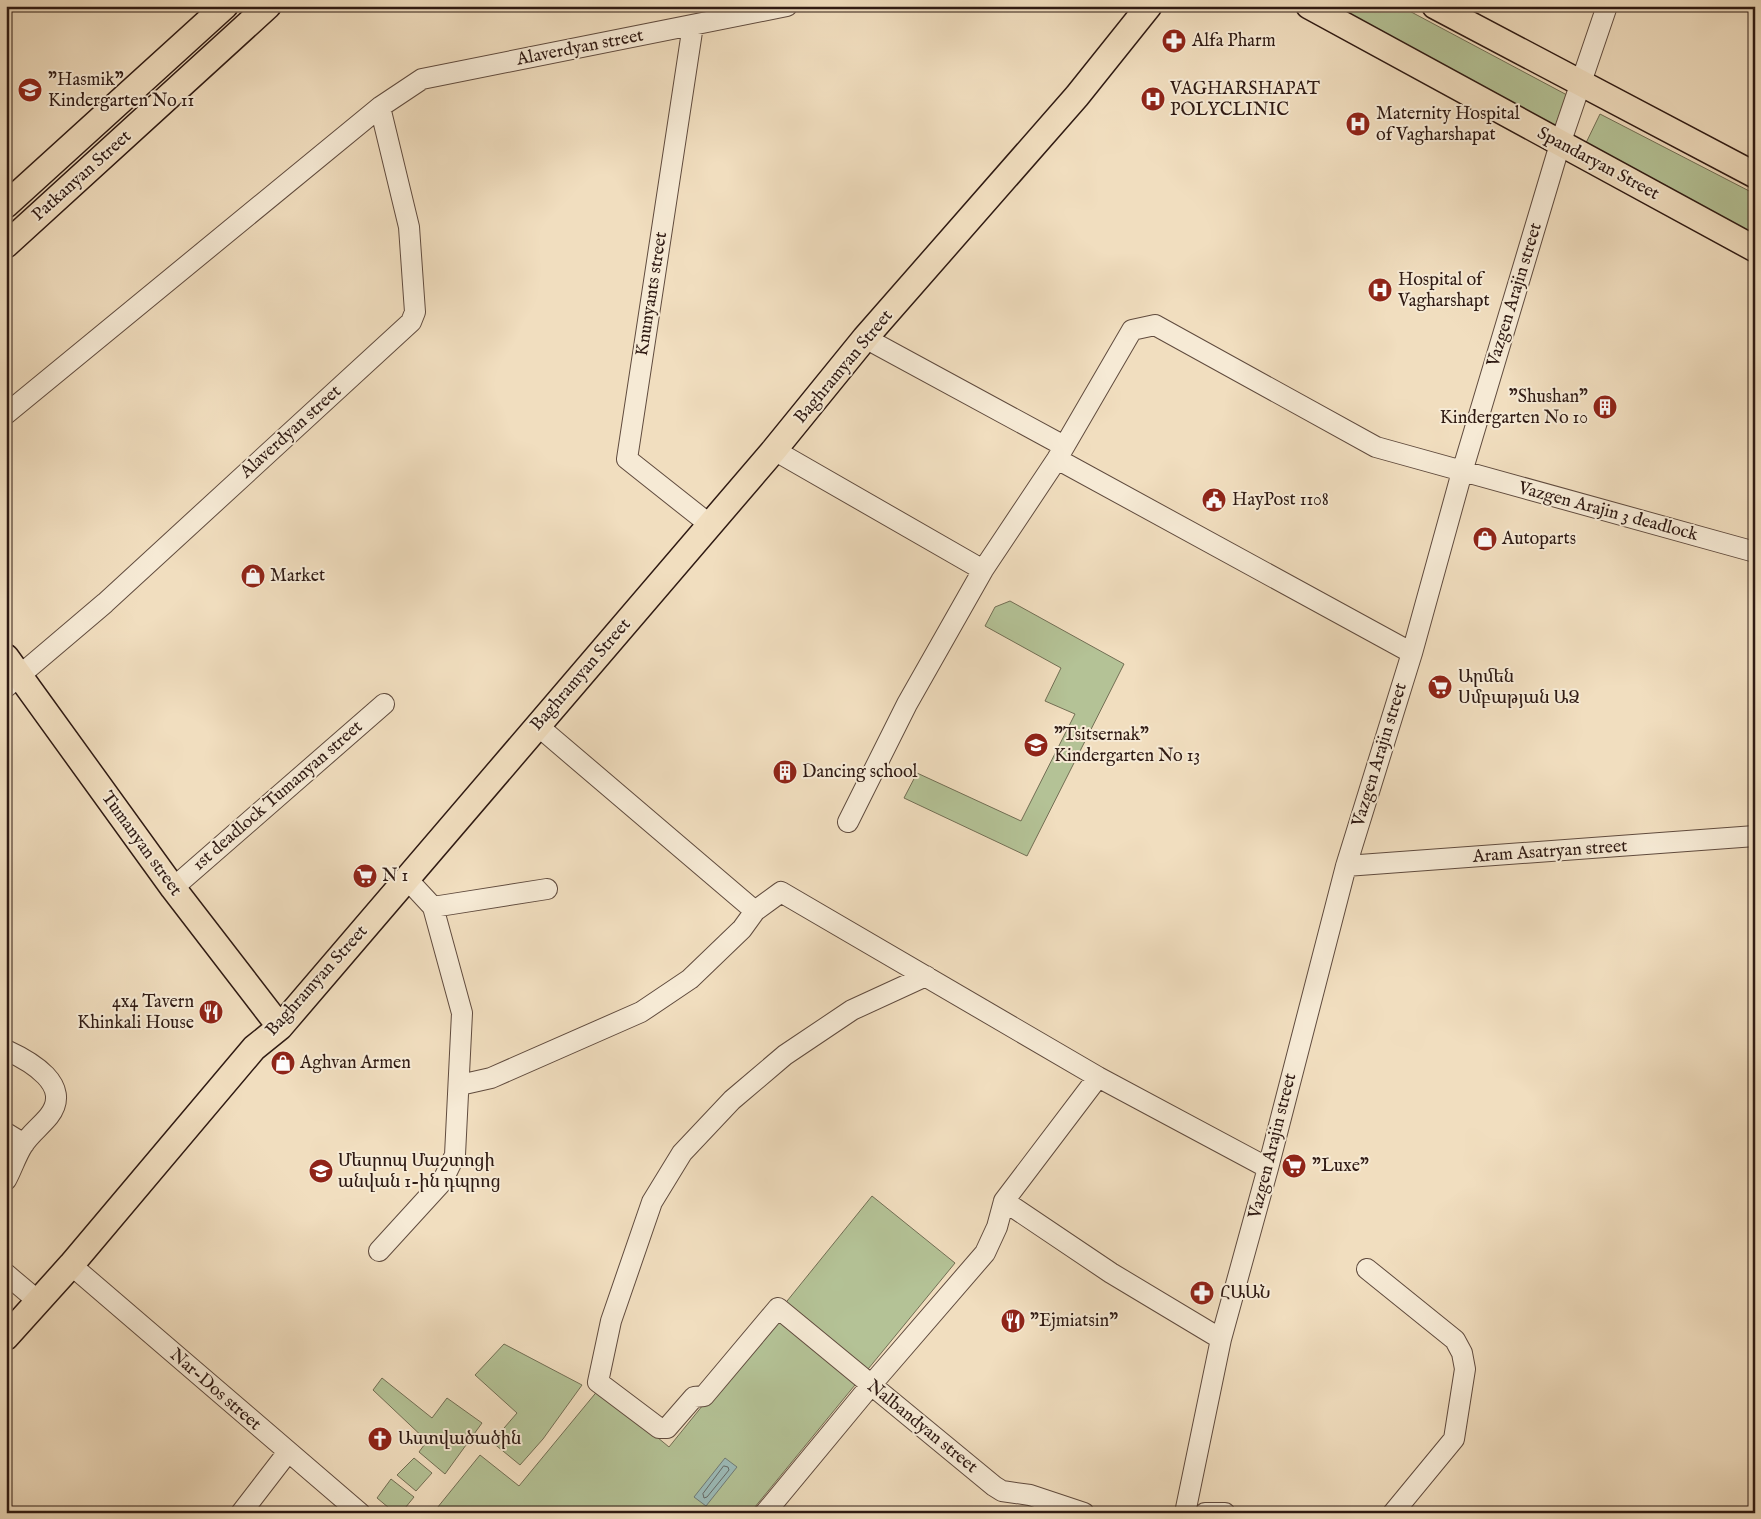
<svg xmlns="http://www.w3.org/2000/svg" width="1761" height="1519" font-family="'IM FELL English','Noto Serif Armenian',serif">
<style>
.green{fill:#b4c296;stroke:#726e54}
.water{fill:#9cbbb8;stroke:#707b76}
.lines{fill:none;stroke-linecap:round;stroke-linejoin:round}
.shore{stroke:#666a66;stroke-width:1}
.minor-casing{stroke:#604b3e;stroke-width:22}
.major-casing{stroke:#2f1a13;stroke-width:28}
.minor{stroke:#f6ead5;stroke-width:20}
.major{stroke:#f1debf;stroke-width:25}
.labels{text-anchor:middle;dominant-baseline:central;stroke-width:4;stroke-linejoin:round;paint-order:stroke}
.poi-label{font-size:18px;fill:#2f1a13;stroke:#f6ead5;text-anchor:start}
.street-label{font-size:18px;fill:#2f1a13;stroke:#f6ead5}
</style>
<rect width="100%" height="100%" fill="#f1debf"/>
<filter id="stains"><feTurbulence type="fractalNoise" baseFrequency=".004" numOctaves="4"/><feColorMatrix values="0 0 0 0 .2 0 0 0 0 .09 0 0 0 0 .02 0 0 0 .5 -.17"/></filter>
<radialGradient id="worn" r=".72"><stop offset=".6" stop-color="#630" stop-opacity="0"/><stop offset="1" stop-color="#630" stop-opacity=".3"/></radialGradient>
<path class="green" d="M1318 6H1400L1567 95 1554 129Z
M1600 114 1755 194V238L1584 147Z
M1010 601 1124 664 1027 856 904 798 917 773 1021 821 1075 714 1045 701 1061 668 985 626 995 607Z
M872 1196 955 1263 750 1513H433L480 1455 519 1486 599 1389 669 1447Z
M504 1344 582 1385 543 1439 520 1465 492 1442 517 1413 475 1375Z
M382 1378 432 1418 447 1398 482 1423 445 1474 419 1452 427 1441 373 1390Z
M414 1458 432 1473 416 1491 397 1475Z
M391 1479 414 1497 401 1513H395L377 1498Z"/>
<path class="water" d="M725 1458 737 1467 706 1506 694 1497Z"/>
<g class="lines">
<path class="shore" d="M724 1466 728 1467 729 1470 707 1497 704 1498 703 1494Z"/>
<defs>
<path id="minor" d="M693 25 627 459 709 524
M865 338 1064 446
M6 414 380 107 422 79 787 6
M774 450 983 570
M1057 459 1412 653
M6 687 105 603 411 322 415 312 409 227 380 107
M538 726 755 911 781 892 1098 1077 1268 1168
M848 822 907 704 983 570 1057 459 1132 330 1155 325 1376 447 1755 552
M1346 866 1755 836
M173 888 384 704
M433 907 547 889
M926 976 852 1010 785 1055 732 1100 682 1153 652 1202 611 1321 598 1382 659 1428H667L694 1397 704 1396 778 1308 994 1486 1002 1491 1030 1495 1084 1513
M6 1050C30 1061 73 1085 49 1116 41 1126 30 1134 23 1145 16 1156 12 1169 6 1180
M460 1085 491 1078 641 1012 690 979 742 929 755 911
M6 1133 24 1144
M1004 1201 1111 1273 1221 1339
M379 1251 442 1182 455 1155 462 1013 433 907 407 879
M71 1265 360 1513
M1367 1269 1455 1340 1462 1353 1465 1369 1454 1439 1393 1513
M6 1274 38 1301
M241 1513 288 1452
M765 1513 871 1385 985 1253 997 1227 1004 1201 1098 1077
M1185 1513 1221 1339 1268 1168 1346 866 1412 653 1462 472 1560 144 1607 6
M1205 1513H1225"/>
<path id="major" d="M1309 6 1755 249
M1435 6 1755 175
M6 205 225 6
M6 245 268 6
M6 657 173 888 280 1027
M6 1337 71 1265 254 1048 280 1027 774 450 865 338 1077 96 1149 6"/>
</defs>
<use href="#minor" class="minor-casing"/>
<use href="#major" class="major-casing"/>
<use href="#minor" class="minor"/>
<use href="#major" class="major"/>
</g>
<defs>
<symbol id="pharmacy-disc" viewBox="-11 -11 22 22"><circle r="9.5" fill="#8f2418" stroke="#f6ead5"/><path d="M-2-6h4v4h4v4h-4v4h-4v-4h-4v-4h4Z" fill="#fff"/></symbol>
<symbol id="school-disc" viewBox="-11 -11 22 22"><circle r="9.5" fill="#8f2418" stroke="#f6ead5"/><path d="M0-5L7-2L0 1L-7-2ZM-4 1L0 2.5L4 1V4Q0 6-4 4Z" fill="#fff"/></symbol>
<symbol id="hospital-disc" viewBox="-11 -11 22 22"><circle r="9.5" fill="#8f2418" stroke="#f6ead5"/><path d="M-5-5h3v3.5h4V-5h3V5h-3V1.5h-4V5h-3Z" fill="#fff"/></symbol>
<symbol id="building-disc" viewBox="-11 -11 22 22"><circle r="9.5" fill="#8f2418" stroke="#f6ead5"/><path d="M-4-6H4V6H1V3H-1V6H-4ZM-2.5-4.3h1.7v1.8h-1.7ZM.8-4.3h1.7v1.8H.8ZM-2.5-1h1.7V.8h-1.7ZM.8-1h1.7V.8H.8Z" fill="#fff"/></symbol>
<symbol id="civic-disc" viewBox="-11 -11 22 22"><circle r="9.5" fill="#8f2418" stroke="#f6ead5"/><path d="M-.6-6.5H3V-4.5H.6V-3L4-1V1h2V6H-6V1h2V-1L-.6-3ZM-1.2 2.5V6h2.4V2.5Z" fill="#fff"/></symbol>
<symbol id="shop-disc" viewBox="-11 -11 22 22"><circle r="9.5" fill="#8f2418" stroke="#f6ead5"/><path d="M-5-2.5h2.3a2.7 3.5 0 0 1 5.4 0H5L5.5 6h-11ZM-1.5-2.5h3a1.5 2.3 0 0 0-3 0Z" fill="#fff"/></symbol>
<symbol id="supermarket-disc" viewBox="-11 -11 22 22"><circle r="9.5" fill="#8f2418" stroke="#f6ead5"/><path d="M-6-5.5h2.5l.6 2H6L4.5 2H-2.5L-4.4-4H-6ZM-1.5 3.2a1.3 1.3 0 1 0 .1 0ZM3 3.2a1.3 1.3 0 1 0 .1 0Z" fill="#fff"/></symbol>
<symbol id="restaurant-disc" viewBox="-11 -11 22 22"><circle r="9.5" fill="#8f2418" stroke="#f6ead5"/><path d="M-5-6h1v4h1v-4h1v4h1v-4h1v5L-1.5 .5V6h-2V.5L-5-1ZM5-6V6H3V1.5H1.5Q1.5-4 5-6Z" fill="#fff"/></symbol>
<symbol id="church-disc" viewBox="-11 -11 22 22"><circle r="9.5" fill="#8f2418" stroke="#f6ead5"/><path d="M-1.2-6h2.4v3.5h3.3v2.4h-3.3V6h-2.4V-.1h-3.3v-2.4h3.3Z" fill="#fff"/></symbol>
</defs>
<g fill-rule="evenodd">
<use href="#pharmacy-disc" x="1160" y="27" width="28" height="28"/>
<use href="#school-disc" x="16" y="76" width="28" height="28"/>
<use href="#hospital-disc" x="1139" y="85" width="28" height="28"/>
<use href="#hospital-disc" x="1344" y="110" width="28" height="28"/>
<use href="#hospital-disc" x="1366" y="276" width="28" height="28"/>
<use href="#building-disc" x="1591" y="393" width="28" height="28"/>
<use href="#civic-disc" x="1200" y="486" width="28" height="28"/>
<use href="#shop-disc" x="1471" y="525" width="28" height="28"/>
<use href="#shop-disc" x="239" y="562" width="28" height="28"/>
<use href="#supermarket-disc" x="1426" y="673" width="28" height="28"/>
<use href="#school-disc" x="1022" y="731" width="28" height="28"/>
<use href="#building-disc" x="771" y="758" width="28" height="28"/>
<use href="#supermarket-disc" x="351" y="862" width="28" height="28"/>
<use href="#restaurant-disc" x="197" y="998" width="28" height="28"/>
<use href="#shop-disc" x="269" y="1049" width="28" height="28"/>
<use href="#supermarket-disc" x="1280" y="1152" width="28" height="28"/>
<use href="#school-disc" x="307" y="1157" width="28" height="28"/>
<use href="#pharmacy-disc" x="1188" y="1279" width="28" height="28"/>
<use href="#restaurant-disc" x="999" y="1307" width="28" height="28"/>
<use href="#church-disc" x="366" y="1425" width="28" height="28"/>
</g>
<g class="labels">
<g class="poi-label">
<text x="1192" y="41">Alfa Pharm</text>
<text x="48" y="80">"Hasmik"<tspan x="48" dy="21">Kindergarten No 11</tspan></text>
<text x="1170" y="89">VAGHARSHAPAT<tspan x="1170" dy="21">POLYCLINIC</tspan></text>
<text x="1376" y="114">Maternity Hospital<tspan x="1376" dy="21">of Vagharshapat</tspan></text>
<text x="1398" y="280">Hospital of<tspan x="1398" dy="21">Vagharshapt</tspan></text>
<text x="1588" y="397" text-anchor="end">"Shushan"<tspan x="1588" dy="21">Kindergarten No 10</tspan></text>
<text x="1232" y="500">HayPost 1108</text>
<text x="1502" y="539">Autoparts</text>
<text x="270" y="576">Market</text>
<text x="1458" y="677">Արմեն<tspan x="1458" dy="21">Սմբաթյան ԱՁ</tspan></text>
<text x="1054" y="735">"Tsitsernak"<tspan x="1054" dy="21">Kindergarten No 13</tspan></text>
<text x="802" y="772">Dancing school</text>
<text x="382" y="876">N 1</text>
<text x="194" y="1002" text-anchor="end">4x4 Tavern<tspan x="194" dy="21">Khinkali House</tspan></text>
<text x="300" y="1063">Aghvan Armen</text>
<text x="338" y="1161">Մեսրոպ Մաշտոցի<tspan x="338" dy="21">անվան 1-ին դպրոց</tspan></text>
<text x="1312" y="1166">"Luxe"</text>
<text x="1220" y="1293">ՀԱԱՆ</text>
<text x="1030" y="1321">"Ejmiatsin"</text>
<text x="398" y="1439">Աստվածածին</text>
</g>
<g class="street-label">
<text transform="translate(580 48) rotate(-11)">Alaverdyan street</text>
<text transform="translate(1598 164) rotate(28)">Spandaryan Street</text>
<text transform="translate(82 176) rotate(-42)">Patkanyan Street</text>
<text transform="translate(652 294) rotate(-81)">Knunyants street</text>
<text transform="translate(1515 295) rotate(-73)">Vazgen Arajin street</text>
<text transform="translate(844 367) rotate(-50)">Baghramyan Street</text>
<text transform="translate(291 432) rotate(-42)">Alaverdyan street</text>
<text transform="translate(1608 512) rotate(15)">Vazgen Arajin 3 deadlock</text>
<text transform="translate(581 675) rotate(-49)">Baghramyan Street</text>
<text transform="translate(1380 755) rotate(-73)">Vazgen Arajin street</text>
<text transform="translate(278 796) rotate(-41)">1st deadlock Tumanyan street</text>
<text transform="translate(141 844) rotate(54)">Tumanyan street</text>
<text transform="translate(1550 852) rotate(-4)">Aram Asatryan street</text>
<text transform="translate(317 981) rotate(-48)">Baghramyan Street</text>
<text transform="translate(1273 1146) rotate(-76)">Vazgen Arajin street</text>
<text transform="translate(215 1390) rotate(41)">Nar-Dos street</text>
<text transform="translate(922 1427) rotate(39)">Nalbandyan street</text>
</g>
</g>
<rect width="1761" height="1519" fill="none" stroke="#f1debf" stroke-width="25"/>
<rect x="8" y="8" width="1746" height="1504" fill="none" stroke="#2f1a13" stroke-width="2.5"/>
<rect x="12" y="12" width="1736" height="1494" fill="none" stroke="#2f1a13"/>
<rect width="100%" height="100%" filter="url(#stains)"/>
<rect width="100%" height="100%" fill="url(#worn)"/>
</svg>
